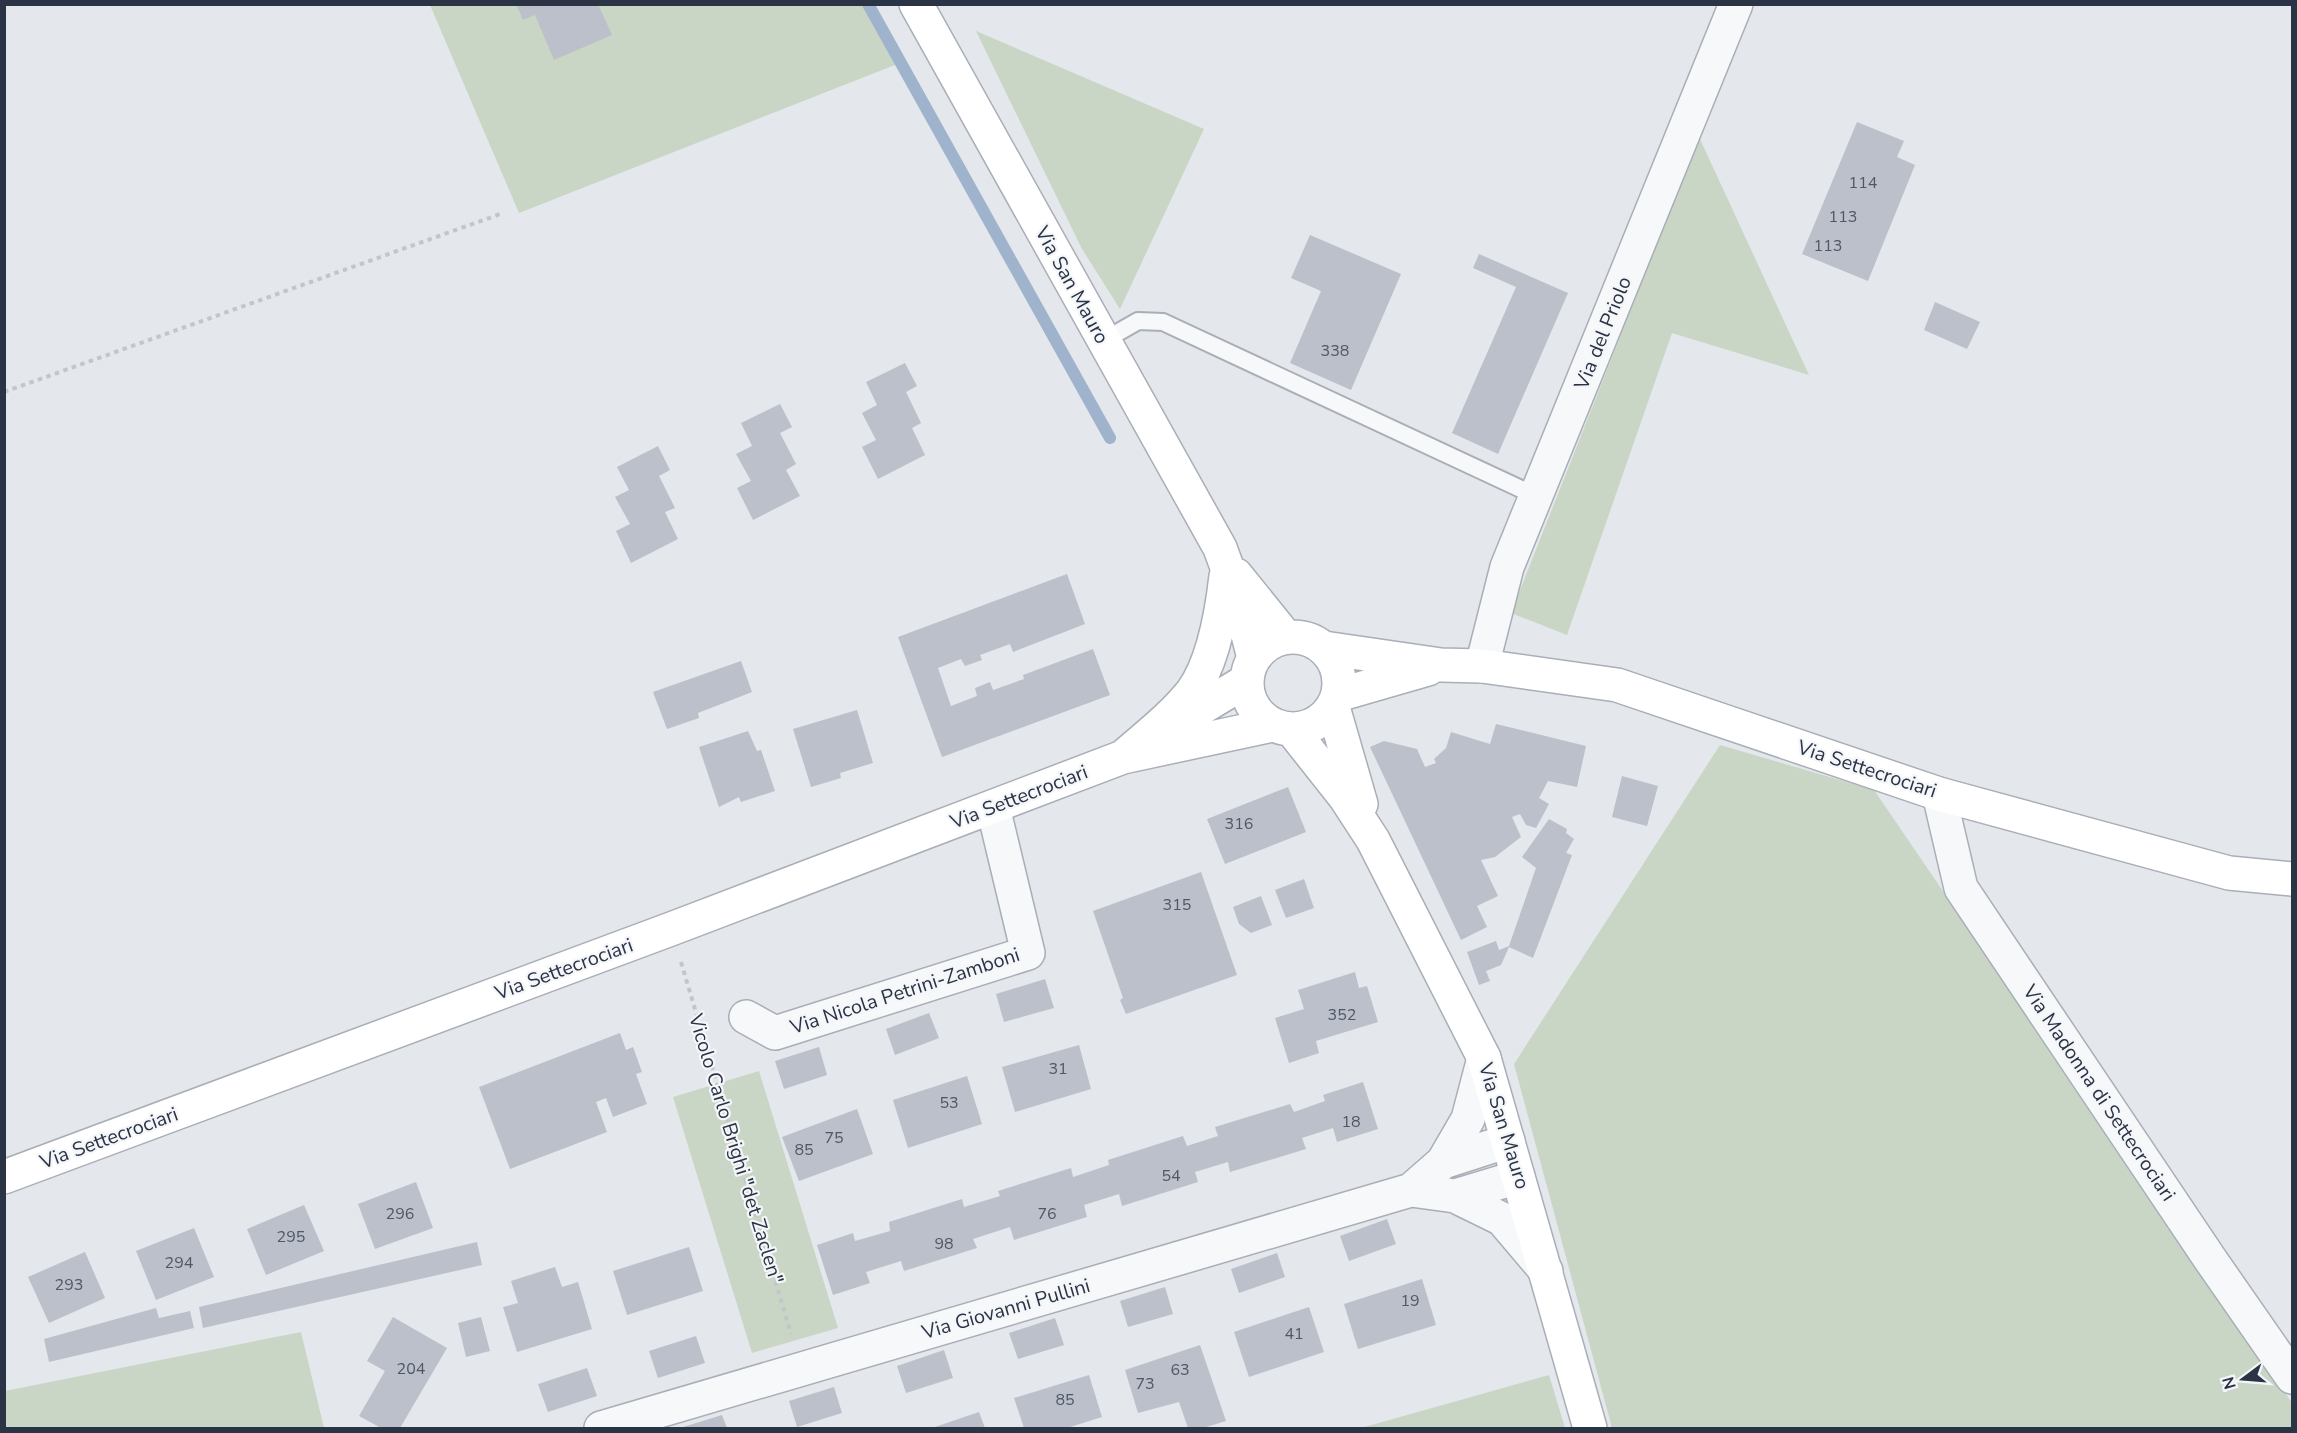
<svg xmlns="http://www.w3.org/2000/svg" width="2297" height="1433" font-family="'Nunito Sans',sans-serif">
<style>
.green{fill:#c9d6c5}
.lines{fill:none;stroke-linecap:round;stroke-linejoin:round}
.stream{stroke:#9fb4cc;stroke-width:12}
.building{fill:#bbc0ca}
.service-casing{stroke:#a9aeb7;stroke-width:20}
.minor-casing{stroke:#a9aeb7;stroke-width:36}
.secondary-casing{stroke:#a9aeb7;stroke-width:36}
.path{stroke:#c2c5cb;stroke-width:4;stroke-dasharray:4.5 4.5;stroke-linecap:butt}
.service{stroke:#f7f8fa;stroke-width:16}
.minor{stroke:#f7f8fa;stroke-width:33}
.secondary{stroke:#fff;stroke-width:33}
.labels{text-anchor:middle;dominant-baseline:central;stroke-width:4.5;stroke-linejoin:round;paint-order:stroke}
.number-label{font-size:16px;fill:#4f5766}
.street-label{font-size:20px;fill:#2b3445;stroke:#f4f6f9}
</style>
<rect width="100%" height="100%" fill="#e4e7ec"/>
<path class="green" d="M430 5H867L900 63 519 213Z
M976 31 1204 129 1120 309 1082 249Z
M1699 137 1809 375 1672 333 1567 635 1511 613Z
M1720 745 1874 790 2292 1403V1428H1612L1514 1064Z
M759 1071 838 1328 752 1353 673 1097Z
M301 1332 324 1428H5V1391Z
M1549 1375 1565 1428H1361Z"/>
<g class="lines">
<path class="stream" d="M868 4 1110 438"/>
</g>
<path class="building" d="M516 4H598L612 35 554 60 535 15 523 20Z
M1857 122 1904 141 1897 157 1915 165 1868 281 1802 254Z
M1310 235 1401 274 1351 390 1290 363 1321 291 1291 278Z
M1479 254 1568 293 1498 454 1452 433 1516 287 1473 268Z
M1935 302 1980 322 1967 349 1924 330Z
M905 363 917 386 906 392 921 423 912 428 925 455 878 479 862 447 876 440 862 413 877 405 866 382Z
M780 404 792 427 780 433 796 464 786 470 800 496 753 520 737 488 751 481 736 454 752 446 741 423Z
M658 446 670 470 659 476 675 508 665 512 678 539 631 563 616 531 630 524 615 497 629 490 617 467Z
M1067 574 1085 624 1013 652 1010 644 980 655 982 660 965 666 961 659 938 668 951 706 977 696 975 688 990 682 993 690 1024 679 1023 675 1093 649 1110 695 942 757 898 637Z
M741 661 752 692 698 713 699 718 667 729 653 692Z
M857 710 873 763 840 773 841 778 811 787 793 729Z
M1496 724 1586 746 1577 787 1548 781 1539 798 1549 804 1536 828 1526 825 1520 814 1512 817 1521 837 1495 857 1481 860 1498 896 1477 906 1487 927 1461 940 1370 747 1384 741 1417 749 1425 767 1436 763 1434 759 1446 748 1451 732 1490 744Z
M748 731 757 751 761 750 775 791 741 802 739 797 719 807 699 747Z
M1622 776 1658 786 1647 826 1612 817Z
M1288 787 1306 832 1225 864 1207 819Z
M1549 819 1567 829 1566 833 1574 839 1566 853 1572 855 1533 958 1509 947 1501 965 1486 971 1490 981 1479 985 1467 952 1496 941 1499 950 1509 946 1536 868 1522 857Z
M1201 872 1237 975 1126 1014 1120 1000 1123 998 1093 911Z
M1304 879 1314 908 1286 918 1275 890Z
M1261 896 1272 925 1251 933 1239 924 1233 907Z
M1355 972 1359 988 1367 986 1378 1022 1316 1041 1319 1053 1289 1063 1275 1018 1304 1009 1298 990Z
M1045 979 1054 1008 1004 1022 996 994Z
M929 1013 939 1038 895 1055 886 1029Z
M620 1033 626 1050 633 1047 642 1072 636 1074 647 1104 613 1117 606 1098 596 1102 607 1132 510 1169 479 1087Z
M1079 1045 1091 1089 1015 1112 1002 1067Z
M819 1047 827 1075 784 1089 775 1061Z
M967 1076 982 1124 908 1148 893 1100Z
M1363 1082 1378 1129 1337 1142 1333 1128 1302 1138 1306 1149 1230 1172 1228 1162 1195 1172 1198 1182 1122 1206 1119 1194 1084 1205 1087 1217 1014 1240 1010 1227 973 1239 977 1248 904 1271 901 1261 866 1272 870 1283 833 1295 817 1245 853 1233 855 1241 890 1231 889 1222 962 1199 964 1207 1000 1196 998 1191 1071 1168 1073 1177 1109 1165 1108 1160 1183 1136 1187 1146 1218 1136 1215 1127 1290 1104 1294 1112 1325 1101 1323 1095Z
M857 1109 873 1154 799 1181 782 1137Z
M416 1182 433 1228 375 1249 358 1204Z
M304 1205 324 1251 266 1275 247 1229Z
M1387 1219 1396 1244 1349 1261 1340 1236Z
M194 1228 214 1277 156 1300 136 1251Z
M477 1242 482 1265 203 1328 199 1307Z
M689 1247 703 1291 627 1315 613 1271Z
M85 1252 105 1298 49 1323 28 1277Z
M1277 1253 1285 1277 1239 1293 1231 1269Z
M555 1267 562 1287 578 1282 592 1329 517 1352 503 1307 518 1303 511 1281Z
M1422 1279 1436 1325 1358 1349 1344 1304Z
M1165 1287 1173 1314 1128 1327 1120 1301Z
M1309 1307 1324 1352 1249 1377 1234 1332Z
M156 1308 159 1318 190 1311 194 1328 49 1362 44 1339Z
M393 1317 447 1348 400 1428H381L359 1416 385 1371 367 1361Z
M481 1317 490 1351 466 1357 458 1323Z
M1055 1318 1064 1345 1018 1359 1009 1333Z
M696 1336 705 1363 658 1378 649 1351Z
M1200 1345 1226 1421 1203 1428H1188L1179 1402 1138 1413 1125 1370Z
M944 1350 953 1378 906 1393 897 1366Z
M587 1368 597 1396 548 1412 538 1384Z
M1089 1375 1102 1417 1067 1428H1024L1014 1398Z
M834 1387 842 1413 797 1427 789 1401Z
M979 1412 985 1428H932Z
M722 1415 727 1428H680Z"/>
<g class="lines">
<defs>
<path id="service" d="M1103 341 1138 321 1163 322 1536 496"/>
<path id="minor" d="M1482 666 1507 567 1736 4
M1939 794 1961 888 2210 1259 2292 1377
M746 1017 775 1033 1028 953 993 807
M1443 1162 1508 1141
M1411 1190 1443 1162 1468 1119 1484 1058
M1455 1196 1518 1177
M601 1428 1411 1190 1455 1196 1502 1219 1546 1271"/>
<path id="secondary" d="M916 4 1220 548 1239 600 1254 658
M1236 575 1286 637
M1247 683a46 46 0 1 1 92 0a46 46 0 1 1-92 0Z
M1324 648 1441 665 1482 666 1617 685 1939 794 2229 873 2292 879
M1338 695 1428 669
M1333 707 1361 804
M1175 724 1246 681
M1292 730 1345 797 1373 840 1484 1058 1590 1428
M1124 756C1147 736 1173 716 1192 692 1213 663 1222 611 1226 576
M4 1177 671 929 1123 757 1272 725"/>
</defs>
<use href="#service" class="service-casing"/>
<use href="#minor" class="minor-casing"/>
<use href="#secondary" class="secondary-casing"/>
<path class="path" d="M4 392 503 213
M681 962 791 1334"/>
<use href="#service" class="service"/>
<use href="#minor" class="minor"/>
<use href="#secondary" class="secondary"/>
</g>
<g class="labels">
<g class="number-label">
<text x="1863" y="183">114</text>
<text x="1843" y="217">113</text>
<text x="1828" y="246">113</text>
<text x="1335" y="351">338</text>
<text x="1239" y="824">316</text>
<text x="1177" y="905">315</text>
<text x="1342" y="1015">352</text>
<text x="1058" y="1069">31</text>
<text x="949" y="1103">53</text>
<text x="1351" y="1122">18</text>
<text x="834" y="1138">75</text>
<text x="804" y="1150">85</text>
<text x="1171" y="1176">54</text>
<text x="400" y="1214">296</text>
<text x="1047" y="1214">76</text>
<text x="291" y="1237">295</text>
<text x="944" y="1244">98</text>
<text x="179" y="1263">294</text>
<text x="69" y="1285">293</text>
<text x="1410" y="1301">19</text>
<text x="1294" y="1334">41</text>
<text x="411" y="1369">204</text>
<text x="1180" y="1370">63</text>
<text x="1145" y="1384">73</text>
<text x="1065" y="1400">85</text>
</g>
<g class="street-label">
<text transform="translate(1072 285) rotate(61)">Via San Mauro</text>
<text transform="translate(1603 333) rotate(-68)">Via del Priolo</text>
<text transform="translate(1867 769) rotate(18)">Via Settecrociari</text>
<text transform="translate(1019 797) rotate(-21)">Via Settecrociari</text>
<text transform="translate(564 969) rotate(-20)">Via Settecrociari</text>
<text transform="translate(905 991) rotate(-18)">Via Nicola Petrini-Zamboni</text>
<text transform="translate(2099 1093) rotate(56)">Via Madonna di Settecrociari</text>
<text transform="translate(1504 1126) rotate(73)">Via San Mauro</text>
<text transform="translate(109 1138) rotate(-20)">Via Settecrociari</text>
<text transform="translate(736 1149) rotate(73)">Vicolo Carlo Brighi "det Zaclen"</text>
<text transform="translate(1006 1309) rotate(-16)">Via Giovanni Pullini</text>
</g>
</g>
<rect width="2297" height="1433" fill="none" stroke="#2b3445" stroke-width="12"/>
<g transform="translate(2243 1379) rotate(254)" stroke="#f4f6f9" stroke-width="4.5" paint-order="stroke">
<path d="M0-4.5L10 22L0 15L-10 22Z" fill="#2b3445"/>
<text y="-9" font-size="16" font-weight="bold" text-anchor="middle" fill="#2b3445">N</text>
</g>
</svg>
